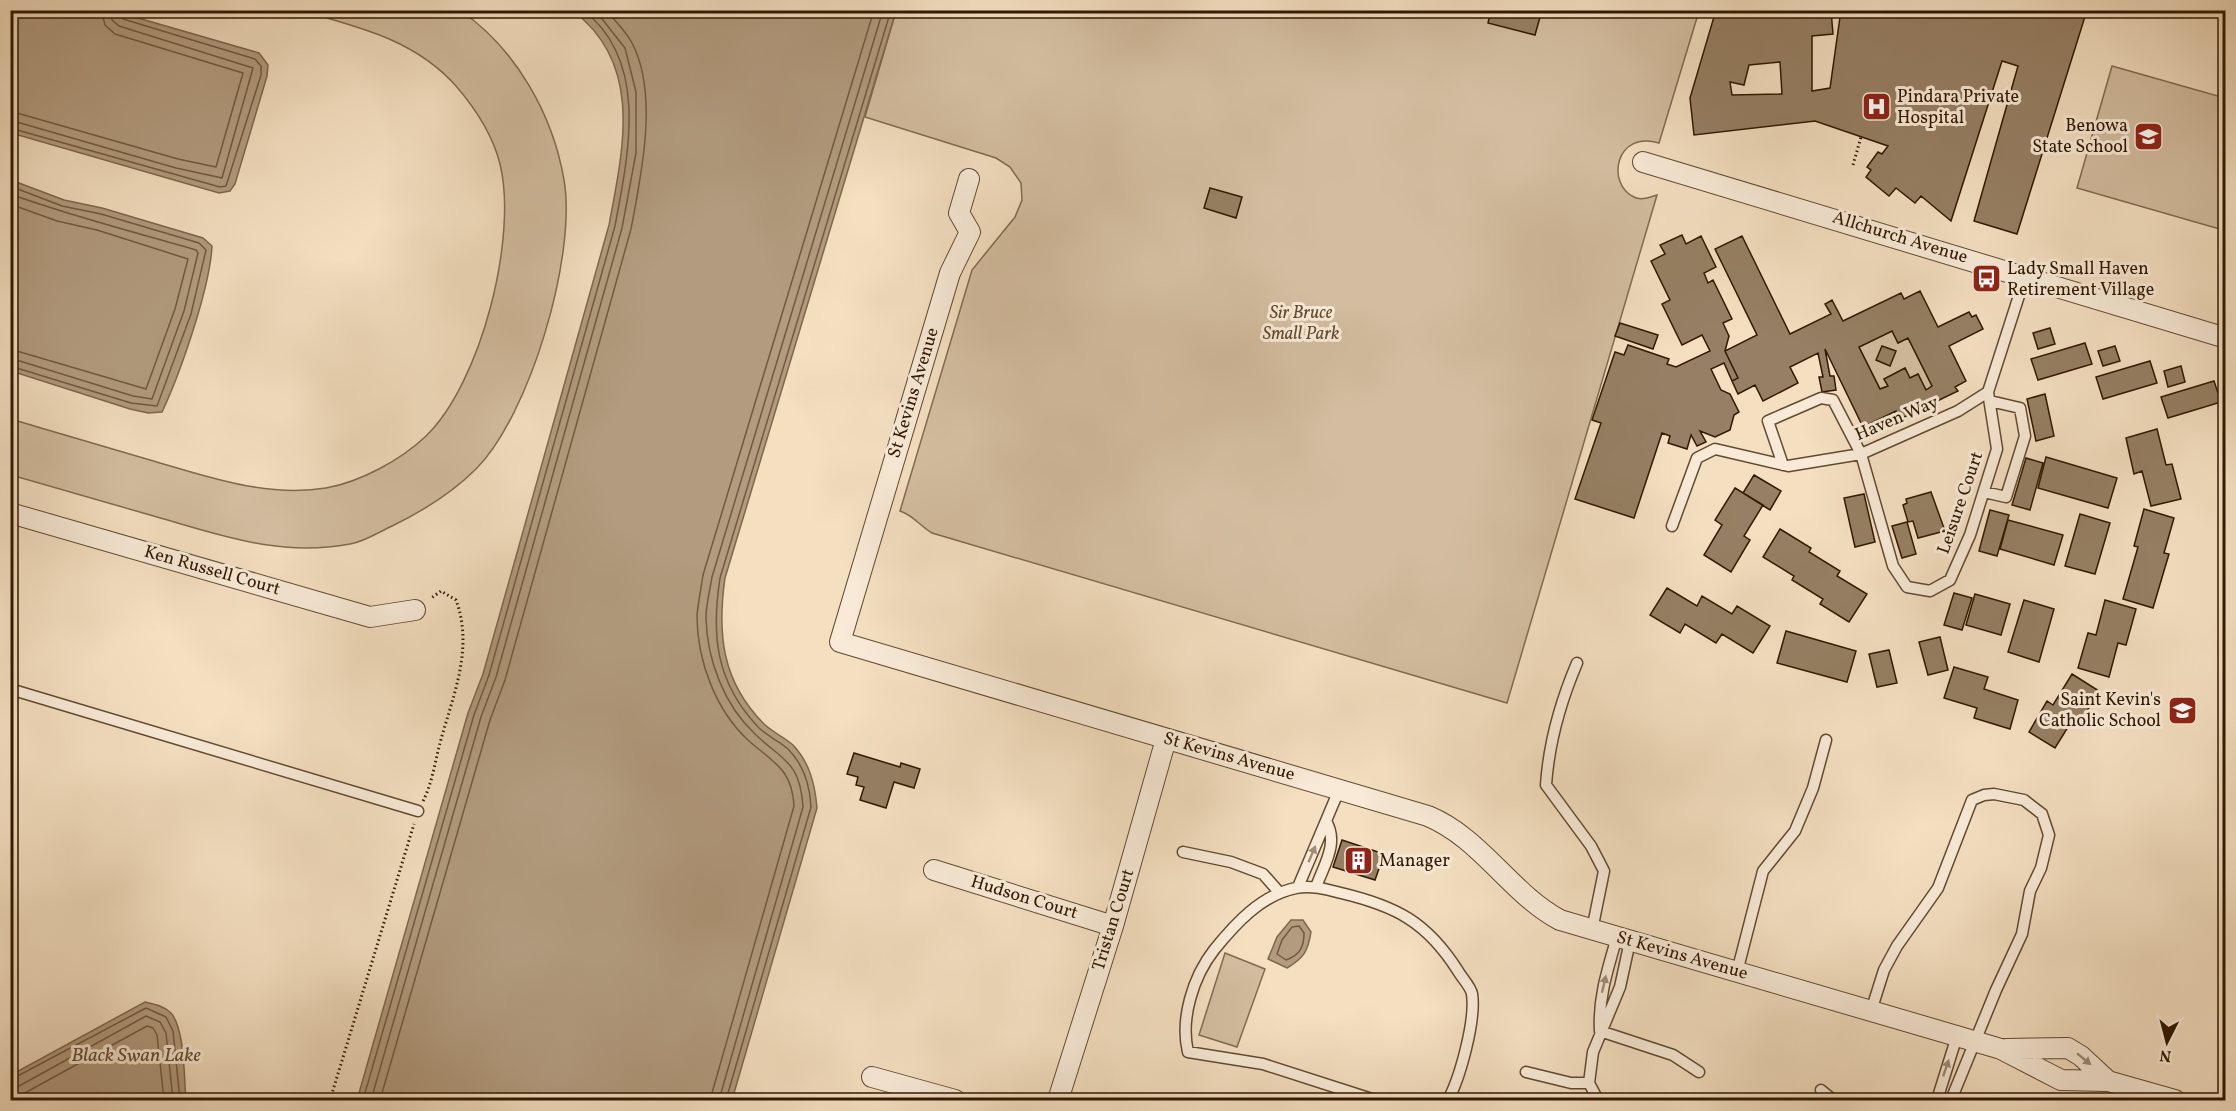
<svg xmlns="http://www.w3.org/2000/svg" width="2236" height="1111" font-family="Vollkorn,serif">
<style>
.green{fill:#d3bda0;stroke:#826a50;stroke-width:1.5}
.water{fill:#b29b7f;stroke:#7e674c;stroke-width:1.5}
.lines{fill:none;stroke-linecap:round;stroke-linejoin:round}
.shore{stroke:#725a40;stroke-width:1.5}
.building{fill:#967f64;stroke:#311800;stroke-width:1.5;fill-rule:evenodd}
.service-casing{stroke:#624a30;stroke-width:13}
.minor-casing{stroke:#624a30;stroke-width:22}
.path{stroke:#311800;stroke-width:3;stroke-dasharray:1.5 3;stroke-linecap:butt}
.service{stroke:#f8ead7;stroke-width:10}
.minor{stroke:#f8ead7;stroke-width:20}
.oneway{fill:#9e8c76}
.labels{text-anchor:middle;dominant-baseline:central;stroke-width:6;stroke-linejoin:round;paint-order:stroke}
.poi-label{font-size:18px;fill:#311800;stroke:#f8ead7;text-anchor:start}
.street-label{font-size:18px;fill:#311800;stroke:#f8ead7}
.park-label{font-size:18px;font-style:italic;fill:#624a30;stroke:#f8ead7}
.water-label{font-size:20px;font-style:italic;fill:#654c33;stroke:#f8ead7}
</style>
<rect width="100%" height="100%" fill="#f4dfc1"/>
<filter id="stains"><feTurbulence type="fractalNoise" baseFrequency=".00333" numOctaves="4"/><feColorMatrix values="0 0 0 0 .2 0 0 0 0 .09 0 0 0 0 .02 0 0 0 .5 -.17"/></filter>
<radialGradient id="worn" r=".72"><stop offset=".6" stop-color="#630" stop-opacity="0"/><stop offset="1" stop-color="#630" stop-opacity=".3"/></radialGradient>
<path class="green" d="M302 11H461C516 49 553 115 564 180 577 255 530 415 476 469 451 494 423 511 392 526 379 532 364 542 350 544 280 557 223 536 157 517 108 503 59 489 11 475V419C57 433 103 446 150 460 205 476 266 498 326 488 360 482 401 460 426 436 481 383 518 237 500 164 493 136 475 108 456 86 415 40 359 27 302 11Z
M896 11H1699L1659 143C1615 130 1606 184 1634 197 1641 201 1650 197 1657 195L1507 703 932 533C920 526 913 515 900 511L972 270 1015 217 1022 200 1021 183 1010 167 996 158 865 117Z
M2112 66 2225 98 2223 230 2077 188Z
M1892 331 1898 343 1908 338 1932 386 1926 390 1918 374 1910 378 1905 368 1884 379 1888 386 1880 389 1859 347Z
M1225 953 1265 969 1237 1047 1199 1035Z"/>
<path class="water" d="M10 11H114L259 53 268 65 267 76 235 184 230 191 219 193 11 133Z
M573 11H896L725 578C717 634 722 681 763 723 772 732 784 737 793 745 810 763 815 785 817 808L732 1100H357L468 713 483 674 609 225C623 150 644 64 573 11Z
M11 180 64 200 102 208 203 238 212 246C210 288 180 374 162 412L148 413 130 409 11 371Z
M1291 920H1303L1311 932C1308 951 1304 958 1287 968L1268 959 1277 937Z
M145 1002C154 1004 164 1006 171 1013 185 1029 184 1079 186 1100H11V1075Z"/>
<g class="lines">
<path class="shore" d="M10 111 178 159 216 167 243 73 115 34 105 25 101 10
M10 120 176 168 222 178 253 68 119 26 112 20 110 10
M10 128 220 187 226 186 261 75V66L255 59 123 19 118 10
M10 186 62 206 101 214 199 243 206 250 191 314 157 406 131 403 10 366
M10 194C71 216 134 232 196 250L198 253 184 311 152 399 133 396 10 358
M10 204 57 221 97 230 188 259 175 309 146 389 10 349
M1292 927 1299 926 1304 933C1304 947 1300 955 1286 960L1277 954 1282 940Z
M10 1080 146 1008 166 1017 173 1031 180 1100
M10 1087 19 1086 146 1016 160 1022 166 1033 173 1100
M10 1096 23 1094 147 1026 153 1028 157 1035 164 1100
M363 1100 474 715 489 675 615 226C628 156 650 61 583 10
M371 1100 481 717 496 677 622 228 636 153V92L625 48 595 10
M380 1100 490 720 505 680 631 229C641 176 659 94 632 43 626 31 615 21 606 10
M710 1100 794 806C792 769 774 763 749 741 716 711 697 661 697 616 698 603 701 589 703 575L874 10
M719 1100 803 807C800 761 783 761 755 734 724 705 707 660 706 618 706 604 710 590 712 577L883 10
M726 1100 811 807C810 786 804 765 788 749 779 741 767 736 758 727 716 682 711 636 720 578L891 10"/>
</g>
<path class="building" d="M1491 10H1542L1535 35 1488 23Z
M1716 10H1767L1765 17H1771V10H1831L1833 34 1812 36V91L1830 88 1841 10H2087L2017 234 1974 221 2018 66 2002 61 1951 221 1921 196 1915 203 1896 188 1889 196 1866 177 1871 170 1867 167 1878 152 1882 154 1888 146 1815 121 1694 135 1690 98ZM1780 62 1782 94 1732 95 1730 82 1744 85 1749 65Z
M1210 188 1242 197 1236 218 1204 208Z
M1682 235 1686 244 1701 236 1716 267 1704 273 1708 283 1713 280 1732 319 1723 323 1729 336 1725 351 1738 378 1732 381 1724 363 1711 369 1721 390 1730 394 1739 412 1734 415 1730 430 1715 437 1700 431 1706 442 1697 446 1691 435 1687 449 1668 443 1670 436 1662 433 1634 518 1575 499 1601 423 1592 420 1615 352 1624 355 1628 345 1669 359 1667 364 1676 367 1710 351 1702 335 1682 345 1662 304 1670 300 1651 261 1665 254 1660 245Z
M1742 236 1790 334 1831 314 1825 304 1832 300 1843 321 1901 293 1904 299 1920 291 1938 327 1969 312 1972 317 1976 315 1983 329 1949 346 1966 381 1955 387 1958 391 1900 419 1896 411 1863 427 1825 349 1830 376H1834L1836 390 1822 392 1819 377H1823L1818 353 1790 367 1798 383 1763 401 1755 385 1738 394 1732 381 1738 378 1725 351 1757 335 1715 249ZM1892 331 1898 343 1908 338 1932 386 1926 390 1918 374 1910 378 1905 368 1884 379 1888 386 1880 389 1859 347Z
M1620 323 1658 335 1653 349 1615 336Z
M2050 328 2055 344 2038 349 2033 333Z
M2085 343 2092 364 2038 380 2031 359Z
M1882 346 1896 351 1890 366 1876 360Z
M2115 346 2120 361 2103 366 2098 351Z
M2150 361 2157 383 2103 399 2096 377Z
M2181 366 2185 382 2168 387 2164 371Z
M2214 381 2221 402 2168 418 2161 397Z
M2045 394 2054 436 2036 441 2027 399Z
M2157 429 2166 465 2172 464 2181 499 2151 506 2142 471 2134 474 2126 438Z
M2046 457 2117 478 2108 508 2038 488Z
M2026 458 2043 463 2030 510 2012 505Z
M1754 475 1781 491 1770 510 1743 493Z
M1735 488 1763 505 1744 536 1750 540 1731 572 1704 555 1722 525 1715 520Z
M1931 492 1945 531 1918 538 1913 521 1908 522 1903 505 1907 503 1906 499Z
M1864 494 1875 542 1855 547 1844 498Z
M2144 509 2174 518 2164 553 2169 554 2153 608 2123 599 2138 547 2134 546Z
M1990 510 2009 515 1997 556 1979 551Z
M2080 514 2110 523 2095 574 2065 566Z
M2008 520 2063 535 2054 565 2000 549Z
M1907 522 1916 554 1902 558 1892 526Z
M1780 529 1811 548 1809 552 1840 571 1837 576 1867 594 1849 622 1820 604 1823 599 1792 580 1794 576 1763 557Z
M1667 588 1697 606 1702 596 1732 614 1737 606 1770 626 1753 653 1722 634 1716 643 1685 624 1680 633 1650 615Z
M1954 593 1972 598 1962 630 1944 625Z
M1975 594 2010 604 2001 635 1966 625Z
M2024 600 2054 609 2039 662 2008 652Z
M2105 600 2136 609 2126 645 2118 643 2109 677 2078 668 2088 633 2096 635Z
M1786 631 1856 651 1847 682 1777 663Z
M1940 637 1948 670 1928 675 1919 642Z
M1889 650 1897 683 1877 687 1869 654Z
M1954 667 1988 677 1984 689 2018 700 2010 729 1974 718 1977 708 1944 698Z
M2072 674 2099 691 2080 723 2073 719 2055 748 2029 732 2047 701 2053 705Z
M854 753 900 767 901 763 920 769 914 788 894 782 886 808 860 800 864 787 856 785 858 777 847 774Z
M1342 840 1384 854 1375 880 1333 867Z"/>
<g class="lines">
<defs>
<path id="service" d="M1783 465 1768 421 1821 398 1833 400 1861 454 1893 566 1907 587 1930 591 1950 580 1970 535 1997 449 1988 392
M1984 492 2006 497 2025 436 2020 408 1990 401
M1672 526 1697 458 1715 449 1788 466 1861 454 1958 411 1988 392 2025 277
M1577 663C1560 703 1549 741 1546 785L1591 846 1604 871 1592 930
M10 689 418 811
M1183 852 1231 862 1263 874 1279 892
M1298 887 1339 790
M1316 887C1324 865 1339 843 1326 821
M1737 972 1763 871 1795 831 1813 788 1826 740
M1871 1011 1884 970 1897 946 1938 888 1972 800 1984 795 1994 794 2024 800 2042 814 2049 835 2041 868 2030 891 2022 934 1996 990 1951 1100
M1600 1031 1673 1055 1699 1072
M1600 1031C1598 998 1608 968 1617 937
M1526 1072 1571 1083H1589
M1821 1090 1833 1100
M1375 1100 1263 1064 1188 1052C1180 1019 1193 977 1214 950 1235 924 1261 895 1296 888 1311 885 1326 889 1341 893 1396 906 1427 922 1458 971 1462 978 1471 987 1472 994 1476 1020 1460 1078 1448 1100
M1598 1100 1589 1083 1593 1052 1620 987 1630 941
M1937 1100 1957 1036"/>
<path id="minor" d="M1643 162 2226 338
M969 179 959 213 970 232 950 273 840 642 1428 816C1481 838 1510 893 1560 920L2001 1049 2061 1080 2108 1081 2175 1100
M10 513 370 617 415 610
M934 870 1113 926
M2006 1049 2068 1048 2081 1056 2108 1081
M872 1077 955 1100
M1058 1100 1113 926 1166 739"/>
</defs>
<use href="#service" class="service-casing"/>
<use href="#minor" class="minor-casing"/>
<path class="path" d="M1853 165 1861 137
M423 801C432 784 435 762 440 743 453 695 474 649 456 600L441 591 430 599
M330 1100 414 824"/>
<use href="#service" class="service"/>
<use href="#minor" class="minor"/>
</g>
<defs><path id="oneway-solid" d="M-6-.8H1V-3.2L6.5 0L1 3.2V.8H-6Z" transform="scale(1.5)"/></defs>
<g class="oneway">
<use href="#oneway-solid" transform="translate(1312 854) rotate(-67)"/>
<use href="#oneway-solid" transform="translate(1604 984) rotate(-77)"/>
<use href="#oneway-solid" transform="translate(2084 1059) rotate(39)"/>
<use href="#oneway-solid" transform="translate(1946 1068) rotate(-71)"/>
</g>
<defs>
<symbol id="hospital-square" viewBox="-11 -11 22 22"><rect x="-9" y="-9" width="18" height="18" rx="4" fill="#8f2418" stroke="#f8ead7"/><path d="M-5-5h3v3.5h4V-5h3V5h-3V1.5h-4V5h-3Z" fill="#fff"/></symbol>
<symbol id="school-square" viewBox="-11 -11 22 22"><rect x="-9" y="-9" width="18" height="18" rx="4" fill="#8f2418" stroke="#f8ead7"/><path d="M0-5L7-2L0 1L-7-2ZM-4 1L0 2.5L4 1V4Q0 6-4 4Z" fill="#fff"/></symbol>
<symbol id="bus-square" viewBox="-11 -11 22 22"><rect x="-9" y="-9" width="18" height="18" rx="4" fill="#8f2418" stroke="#f8ead7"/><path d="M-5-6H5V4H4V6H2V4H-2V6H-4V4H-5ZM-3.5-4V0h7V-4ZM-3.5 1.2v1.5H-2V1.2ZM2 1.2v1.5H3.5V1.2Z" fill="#fff"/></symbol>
<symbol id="building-square" viewBox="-11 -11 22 22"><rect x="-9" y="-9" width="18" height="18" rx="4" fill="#8f2418" stroke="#f8ead7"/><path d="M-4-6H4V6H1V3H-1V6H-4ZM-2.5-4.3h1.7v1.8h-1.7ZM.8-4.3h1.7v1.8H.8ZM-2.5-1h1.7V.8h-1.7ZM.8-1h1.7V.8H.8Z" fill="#fff"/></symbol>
</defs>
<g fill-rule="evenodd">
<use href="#hospital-square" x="1860" y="90" width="33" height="33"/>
<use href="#school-square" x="2132" y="120" width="33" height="33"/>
<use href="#bus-square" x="1970" y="262" width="33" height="33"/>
<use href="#school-square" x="2166" y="694" width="33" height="33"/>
<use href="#building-square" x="1342" y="844" width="33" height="33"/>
</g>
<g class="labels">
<g class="poi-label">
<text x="1897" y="97">Pindara Private<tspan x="1897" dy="21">Hospital</tspan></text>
<text x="2128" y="126" text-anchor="end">Benowa<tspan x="2128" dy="21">State School</tspan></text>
<text x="2007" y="269">Lady Small Haven<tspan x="2007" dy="21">Retirement Village</tspan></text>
<text x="2161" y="700" text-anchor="end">Saint Kevin's<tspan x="2161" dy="21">Catholic School</tspan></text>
<text x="1379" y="861">Manager</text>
</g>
<g class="street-label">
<text transform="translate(1900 238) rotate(17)">Allchurch Avenue</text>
<text transform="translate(914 393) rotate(-73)">St Kevins Avenue</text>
<text transform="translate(1897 419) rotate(-23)">Haven Way</text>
<text transform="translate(1961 503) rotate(-71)">Leisure Court</text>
<text transform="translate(212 571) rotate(16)">Ken Russell Court</text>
<text transform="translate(1229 757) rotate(16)">St Kevins Avenue</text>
<text transform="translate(1024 898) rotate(17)">Hudson Court</text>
<text transform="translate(1114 920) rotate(-73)">Tristan Court</text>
<text transform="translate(1682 956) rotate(16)">St Kevins Avenue</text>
</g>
<g class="park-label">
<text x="1301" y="313">Sir Bruce<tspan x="1301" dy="21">Small Park</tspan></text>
</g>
<g class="water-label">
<text x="136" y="1056">Black Swan Lake</text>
</g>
</g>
<rect width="2236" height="1111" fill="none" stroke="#f4dfc1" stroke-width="36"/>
<rect x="12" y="12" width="2212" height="1087" fill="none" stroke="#311800" stroke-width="3"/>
<rect x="18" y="18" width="2200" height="1075" fill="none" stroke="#311800" stroke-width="1.5"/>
<g transform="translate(2167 1042) rotate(186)" stroke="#f8ead7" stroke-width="4.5" paint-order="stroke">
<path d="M0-4.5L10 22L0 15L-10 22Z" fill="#311800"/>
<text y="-9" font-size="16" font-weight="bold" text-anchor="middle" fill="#311800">N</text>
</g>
<rect width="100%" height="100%" filter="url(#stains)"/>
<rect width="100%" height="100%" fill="url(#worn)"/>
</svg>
